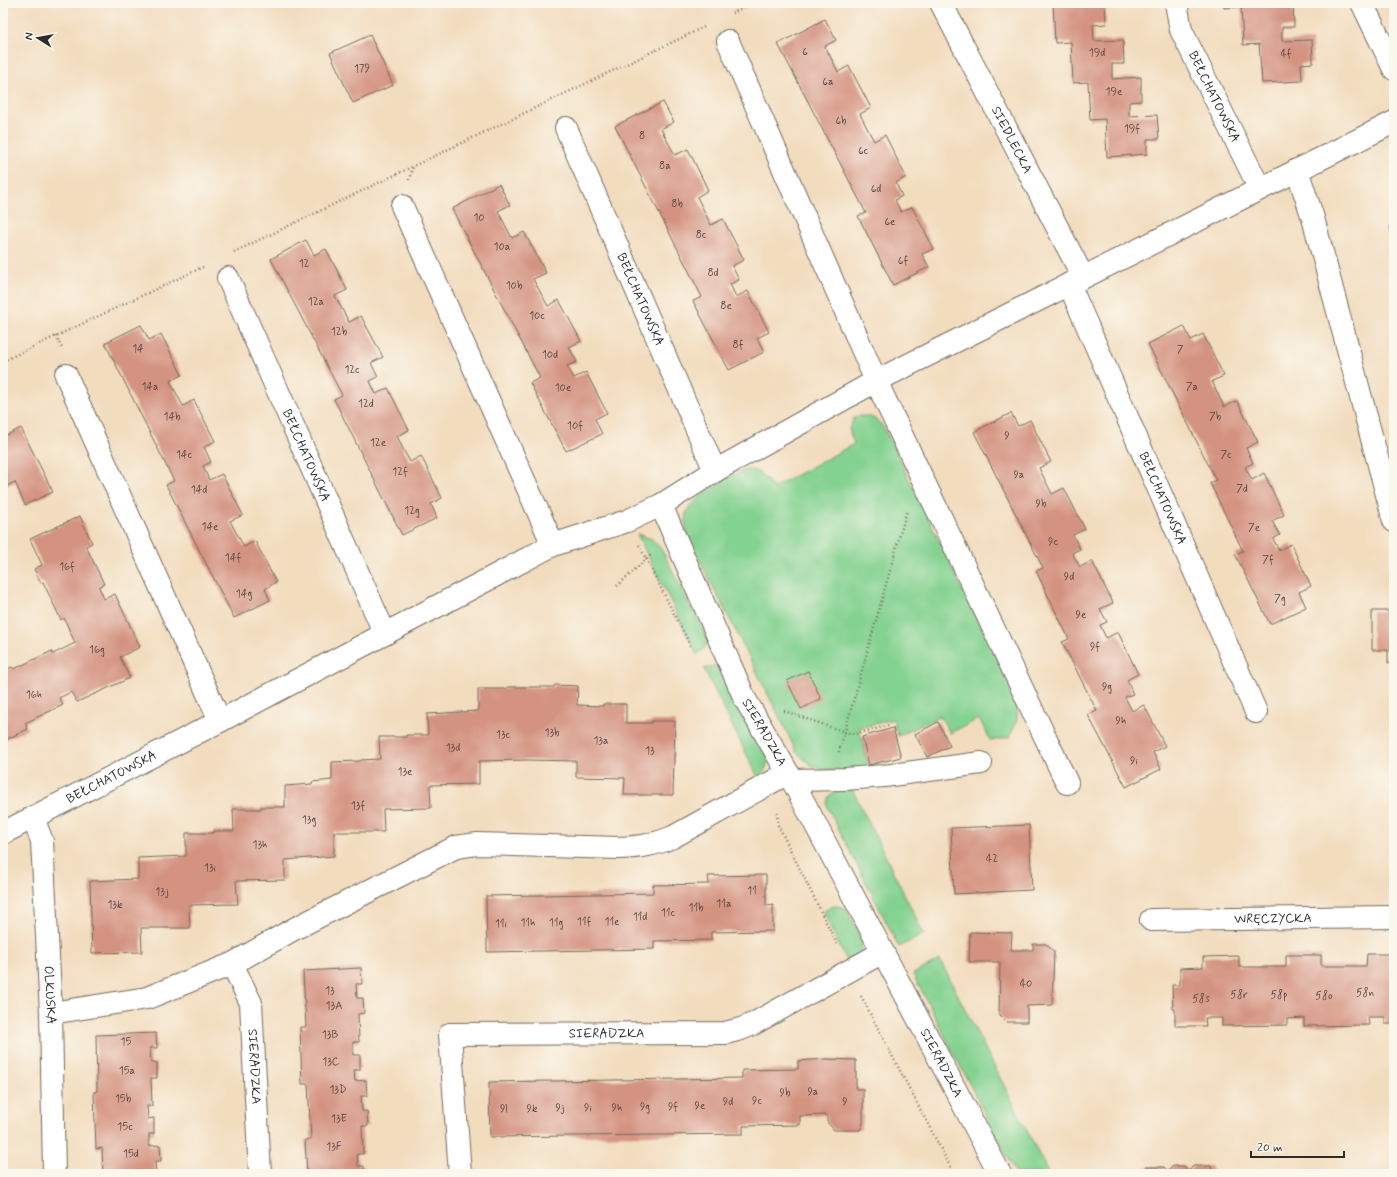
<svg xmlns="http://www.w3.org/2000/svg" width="1397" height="1177" font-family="Mynerve,sans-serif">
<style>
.green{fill:#84d291;stroke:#587e5e}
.building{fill:#d49381}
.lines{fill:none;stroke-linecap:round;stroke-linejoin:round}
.minor-casing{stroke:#71695e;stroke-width:24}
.path{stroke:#71695e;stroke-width:2.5;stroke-dasharray:1 3;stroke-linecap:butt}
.minor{stroke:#fff;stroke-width:22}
.labels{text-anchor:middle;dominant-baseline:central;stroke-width:3.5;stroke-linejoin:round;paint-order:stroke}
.number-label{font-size:11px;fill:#554540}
.street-label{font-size:13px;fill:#2b2b2b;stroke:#fbf7ec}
</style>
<rect width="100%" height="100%" fill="#fbf7ec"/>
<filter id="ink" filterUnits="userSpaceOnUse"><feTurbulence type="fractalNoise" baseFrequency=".025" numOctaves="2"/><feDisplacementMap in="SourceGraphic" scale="8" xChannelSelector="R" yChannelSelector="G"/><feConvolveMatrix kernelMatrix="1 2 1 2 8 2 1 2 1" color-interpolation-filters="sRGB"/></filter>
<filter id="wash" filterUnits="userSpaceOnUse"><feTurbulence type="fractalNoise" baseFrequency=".012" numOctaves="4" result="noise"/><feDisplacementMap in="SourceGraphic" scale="16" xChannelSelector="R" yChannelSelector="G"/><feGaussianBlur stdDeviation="0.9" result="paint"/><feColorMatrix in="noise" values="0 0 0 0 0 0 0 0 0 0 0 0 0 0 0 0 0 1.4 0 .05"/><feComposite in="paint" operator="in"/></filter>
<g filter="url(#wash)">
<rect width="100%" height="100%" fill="#f2dcbe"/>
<path class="green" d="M859 416C874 416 878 419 886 432L1011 688C1019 708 1021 718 1009 737L991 741 979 719 950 733 940 716 898 736 893 719 859 728 869 770H822L810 764 797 753 780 718 690 541C686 531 683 522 687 511 691 501 736 470 747 470 760 469 766 479 773 488L854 444 849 429 854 418Z
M637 534 652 539 662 550 708 640C707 646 702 652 697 654Z
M713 666 724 668 769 756C767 765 766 772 758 777L704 669Z
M852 789 924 934 899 947 827 806C827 789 838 790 852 789Z
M833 906H839L846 909 863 940 861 951 856 957 847 961 832 931 824 911Z
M940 960 1049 1174H1016L913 974Z"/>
<g id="blocks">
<path class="building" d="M1053 3H1105L1106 24 1093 25 1094 41 1123 40 1124 64H1112V79L1141 77V101L1129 102V116L1157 115 1159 139H1147V154L1107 157 1105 119 1090 120 1088 82 1073 83 1071 42 1055 43Z
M1224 3H1293L1294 27H1282V41L1312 40 1313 63 1301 64 1302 81 1262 83 1259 44 1243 45 1241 7 1224 8Z
M825 19 836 40 825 46 838 72 849 66 871 108 860 114 867 128 874 141 885 135 906 177 896 183 902 196 895 200 901 212 912 207 934 249 922 254 929 267 893 285 858 216 866 213 778 44Z
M370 35 393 85 353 103 330 53Z
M663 102 674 122 661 129 675 155 688 149 708 190 697 197 711 225 723 219 744 260 732 266 739 280 730 284 736 297 748 291 769 332 757 338 764 352 729 370 693 301 702 297 615 126Z
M499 184 510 205 498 211 512 238 524 232 546 273 533 279 548 306 559 300 581 341 569 347 577 362 567 366 574 378 586 372 607 413 595 419 602 434 566 451 530 383 540 378 452 209Z
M1394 224V244H1393L1390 225Z
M306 240 314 255 326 249 347 290 335 296 349 322 361 316 383 357 371 363 378 377 370 381 376 394 388 388 409 430 397 436 403 449 410 462 421 456 442 498 431 504 437 518 402 535 334 399 342 395 271 259Z
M141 325 149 340 161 334 182 375 170 381 183 406 194 400 215 441 204 447 211 462 203 466 209 480 222 474 243 515 230 521 244 547 255 541 276 582 265 589 270 600 234 618 166 485 174 481 105 343Z
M1184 326 1191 340 1203 334 1224 376 1212 381 1224 407 1237 401 1258 442 1246 448 1253 463 1245 467 1252 480 1264 473 1284 515 1272 521 1280 535 1273 539 1279 550 1291 544 1311 586 1299 592 1306 607 1270 624 1235 554 1243 551 1210 483 1216 480 1148 344Z
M1011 413 1018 426 1030 420 1051 462 1039 468 1052 494 1064 488 1085 529 1073 535 1080 549 1072 553 1080 567 1092 561 1113 603 1100 609 1107 622 1100 625 1106 638 1118 632 1138 674 1127 680 1133 694 1125 697 1132 711 1144 705 1165 746 1153 752 1161 769 1126 787 1088 715 1097 711 1062 642 1069 639 1036 571 1043 568 974 432Z
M21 428 53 492 25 505 15 482 3 488V437Z
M80 516 92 543 86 546 104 584 99 587 104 599 115 594 140 647 120 657 130 678 77 702 71 692 59 698 63 705 25 723 28 729 3 741V671L12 667 14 669 52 651 53 654 75 643 64 618 61 620 43 582 41 583 34 569 42 565 30 539Z
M1372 611H1394V663H1388V650H1372Z
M808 671 821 699 801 709 787 681Z
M555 685 578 686 577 705 603 706V704H626V723H651L652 721H675L673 795H624L625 778 576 777V761L528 760 479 761V784L430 785 431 808 383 809 384 832H334V856L285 860V880L236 881 238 904 189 905 190 928H141L142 952 92 953 90 881 138 879V858L186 856V833H213L214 831H234L233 809H261V807H285V786L312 784V782L332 780V762L360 761 361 760 380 759 379 737H406V735H428L427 714 478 711V689H506L507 687H554Z
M938 722 950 746 927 757 915 734Z
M893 728 901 757 869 765 862 737Z
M1029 825 1032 890 954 894 951 828Z
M766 875V906L773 905V931L711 932V940L654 941V949L487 952 486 896 653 893V885L709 884 708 876Z
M970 932 1012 933 1011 950H1033V944H1046L1054 952 1052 1005 1027 1006V1022H1006L999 1015 1000 962H969Z
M1367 954H1394V1024H1385V1017H1368L1369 1025 1304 1026V1018L1287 1019V1025L1222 1026V1018H1205L1206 1026H1175V1009H1173L1172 985H1180V968L1203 967V957L1239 956V967H1286V955H1321V966H1366Z
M361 968 362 984H356L357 998H363L364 1013 358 1014 359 1042H353V1055H360V1070H354L355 1081 366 1080 367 1096H361L362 1111H367L368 1126H362L363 1154H357L358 1166H364V1174H307L305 1140 311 1139 308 1084H302L300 1027H306L303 971Z
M156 1033 157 1048H150L151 1063H157V1078H151L152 1106H147L148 1119 154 1118V1134H149V1146L160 1145 161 1161H155L156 1174H103L102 1148 96 1149 94 1092 97 1091 96 1035Z
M826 1059 856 1060V1089H863V1123L860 1130H834L827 1122V1115L800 1116V1125L743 1126V1134L490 1137 489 1082 742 1078V1070L798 1069V1061Z
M1173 1166H1184L1189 1171 1193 1166H1211L1212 1174H1145V1167H1164L1168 1171Z"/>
</g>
</g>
<g filter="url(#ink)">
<use href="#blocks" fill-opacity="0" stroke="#71695e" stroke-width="1"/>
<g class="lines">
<defs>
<g id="minor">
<path id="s1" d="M941 3 1083 277"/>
<path id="s2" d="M1176 3 1181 30 1260 189"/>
<path d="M1362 3 1394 69"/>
<path d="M728 41 876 381 1067 783"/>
<path id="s3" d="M566 128 715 471"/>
<path d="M1297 170 1313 218 1394 521"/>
<path d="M402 206 553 545"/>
<path id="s4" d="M228 278 385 634"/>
<path id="s5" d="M1069 284 1256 712"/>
<path d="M66 375 220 721"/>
<path id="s6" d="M661 505 745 699 792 780 1000 1174"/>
<path d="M792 780 845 779 884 776 981 763"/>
<path id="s7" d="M33 818 42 841 51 1013 54 1174"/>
<path id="s8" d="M3 833 220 721 553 545 627 521 661 505 715 471 876 381 1394 122"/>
<path id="s9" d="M1151 920 1394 917"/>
<path id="s10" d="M232 964 251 1003 260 1174"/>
<path d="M51 1013 147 998 232 964 294 929 456 847 477 844 620 848C640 847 654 845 673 837L788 773"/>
<path id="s11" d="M460 1174 450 1034 725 1033 741 1029 753 1024 883 952"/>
</g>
</defs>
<use href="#minor" class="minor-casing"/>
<path class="path" d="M732 13 753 3
M409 180 413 167
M234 252 704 27
M56 336 62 348
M3 361 203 267
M639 545 691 647
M617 586 652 554
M784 711 845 732 855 734 891 725
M839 752 907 510
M777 813 778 825 838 946
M861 996 954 1174"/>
<use href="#minor" class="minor"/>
</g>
</g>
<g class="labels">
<g class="number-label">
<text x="805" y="52">6</text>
<text x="1097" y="53">19d</text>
<text x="1286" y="54">4f</text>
<text x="362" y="69">179</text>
<text x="828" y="82">6a</text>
<text x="1114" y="92">19e</text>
<text x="841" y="121">6b</text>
<text x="1132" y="129">19f</text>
<text x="642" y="136">8</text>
<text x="863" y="151">6c</text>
<text x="665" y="166">8a</text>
<text x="876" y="189">6d</text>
<text x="677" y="204">8b</text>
<text x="479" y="218">10</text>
<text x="890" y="222">6e</text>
<text x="701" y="235">8c</text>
<text x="502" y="247">10a</text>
<text x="903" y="261">6f</text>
<text x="304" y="264">12</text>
<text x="713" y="273">8d</text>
<text x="514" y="286">10b</text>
<text x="316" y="302">12a</text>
<text x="726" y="306">8e</text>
<text x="537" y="316">10c</text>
<text x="339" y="332">12b</text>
<text x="738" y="345">8f</text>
<text x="138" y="349">14</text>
<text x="1180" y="350">7</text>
<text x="550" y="355">10d</text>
<text x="352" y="370">12c</text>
<text x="150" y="387">14a</text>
<text x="1192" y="387">7a</text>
<text x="563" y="388">10e</text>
<text x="366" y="404">12d</text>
<text x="172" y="417">14b</text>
<text x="1215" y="417">7b</text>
<text x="575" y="426">10f</text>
<text x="1007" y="436">9</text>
<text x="378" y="443">12e</text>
<text x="184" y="455">14c</text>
<text x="1226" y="455">7c</text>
<text x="400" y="472">12f</text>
<text x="1019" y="475">9a</text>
<text x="1242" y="489">7d</text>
<text x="199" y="490">14d</text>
<text x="1041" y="504">9b</text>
<text x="412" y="511">12g</text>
<text x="210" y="527">14e</text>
<text x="1254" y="528">7e</text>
<text x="1053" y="542">9c</text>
<text x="233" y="558">14f</text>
<text x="1268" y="560">7f</text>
<text x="67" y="567">16f</text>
<text x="1069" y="577">9d</text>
<text x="244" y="594">14g</text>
<text x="1280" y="599">7g</text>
<text x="1081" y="615">9e</text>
<text x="1095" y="647">9f</text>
<text x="97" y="650">16g</text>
<text x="1107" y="687">9g</text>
<text x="34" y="695">16h</text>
<text x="1121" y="721">9h</text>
<text x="552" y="733">13b</text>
<text x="503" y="735">13c</text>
<text x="601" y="741">13a</text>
<text x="453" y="748">13d</text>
<text x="650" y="751">13</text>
<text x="1134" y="761">9i</text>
<text x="405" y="772">13e</text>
<text x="358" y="806">13f</text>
<text x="309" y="820">13g</text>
<text x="260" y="845">13h</text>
<text x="992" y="859">42</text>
<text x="210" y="868">13i</text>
<text x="752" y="891">11</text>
<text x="162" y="892">13j</text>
<text x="724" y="904">11a</text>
<text x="115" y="905">13k</text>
<text x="696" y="908">11b</text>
<text x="668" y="913">11c</text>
<text x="640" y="917">11d</text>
<text x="584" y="922">11f</text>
<text x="612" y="922">11e</text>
<text x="528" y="923">11h</text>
<text x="556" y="923">11g</text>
<text x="501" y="924">11i</text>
<text x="1026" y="984">40</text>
<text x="330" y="991">13</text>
<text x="1365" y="993">58n</text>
<text x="1239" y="995">58r</text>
<text x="1279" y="995">58p</text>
<text x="1324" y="996">58o</text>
<text x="1201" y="999">58s</text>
<text x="334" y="1006">13A</text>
<text x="330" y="1035">13B</text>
<text x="126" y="1042">15</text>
<text x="331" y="1062">13C</text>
<text x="127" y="1071">15a</text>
<text x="338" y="1090">13D</text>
<text x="813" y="1092">9a</text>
<text x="785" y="1093">9b</text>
<text x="123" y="1099">15b</text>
<text x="757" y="1101">9c</text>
<text x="728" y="1102">9d</text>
<text x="845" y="1102">9</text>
<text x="700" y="1106">9e</text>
<text x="645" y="1107">9g</text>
<text x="673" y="1107">9f</text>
<text x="560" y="1108">9j</text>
<text x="588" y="1108">9i</text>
<text x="617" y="1108">9h</text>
<text x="504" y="1109">9l</text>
<text x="532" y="1109">9k</text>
<text x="339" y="1119">13E</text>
<text x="125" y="1127">15c</text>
<text x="334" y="1147">13F</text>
<text x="131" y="1154">15d</text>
</g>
<g class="street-label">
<text stroke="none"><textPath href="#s2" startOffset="102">BEŁCHATOWSKA</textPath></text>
<text stroke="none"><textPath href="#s1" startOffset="154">SIEDLECKA</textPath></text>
<text stroke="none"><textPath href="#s3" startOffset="187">BEŁCHATOWSKA</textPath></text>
<text stroke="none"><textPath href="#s4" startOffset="194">BEŁCHATOWSKA</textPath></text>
<text stroke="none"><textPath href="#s5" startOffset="234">BEŁCHATOWSKA</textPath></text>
<text stroke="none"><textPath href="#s6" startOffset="250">SIERADZKA</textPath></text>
<text stroke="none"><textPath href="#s8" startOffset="122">BEŁCHATOWSKA</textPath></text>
<text stroke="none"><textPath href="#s9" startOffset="122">WRĘCZYCKA</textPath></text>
<text stroke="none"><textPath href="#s7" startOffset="179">OLKUSKA</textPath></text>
<text stroke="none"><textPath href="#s11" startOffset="297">SIERADZKA</textPath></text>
<text stroke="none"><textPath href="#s6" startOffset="625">SIERADZKA</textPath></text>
<text stroke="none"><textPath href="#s10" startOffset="107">SIERADZKA</textPath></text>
</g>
</g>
<rect width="1397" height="1177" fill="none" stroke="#fbf7ec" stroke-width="16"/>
<g transform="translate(38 38) rotate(281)" stroke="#fbf7ec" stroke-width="3" paint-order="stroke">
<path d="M0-3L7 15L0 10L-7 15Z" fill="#2b2b2b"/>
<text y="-6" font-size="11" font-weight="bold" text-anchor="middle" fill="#2b2b2b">N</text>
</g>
<path d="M1251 1151v6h93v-6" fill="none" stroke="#2b2b2b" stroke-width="2"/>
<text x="1257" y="1151" font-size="12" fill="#2b2b2b" stroke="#fbf7ec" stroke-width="3" paint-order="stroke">20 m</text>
</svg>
